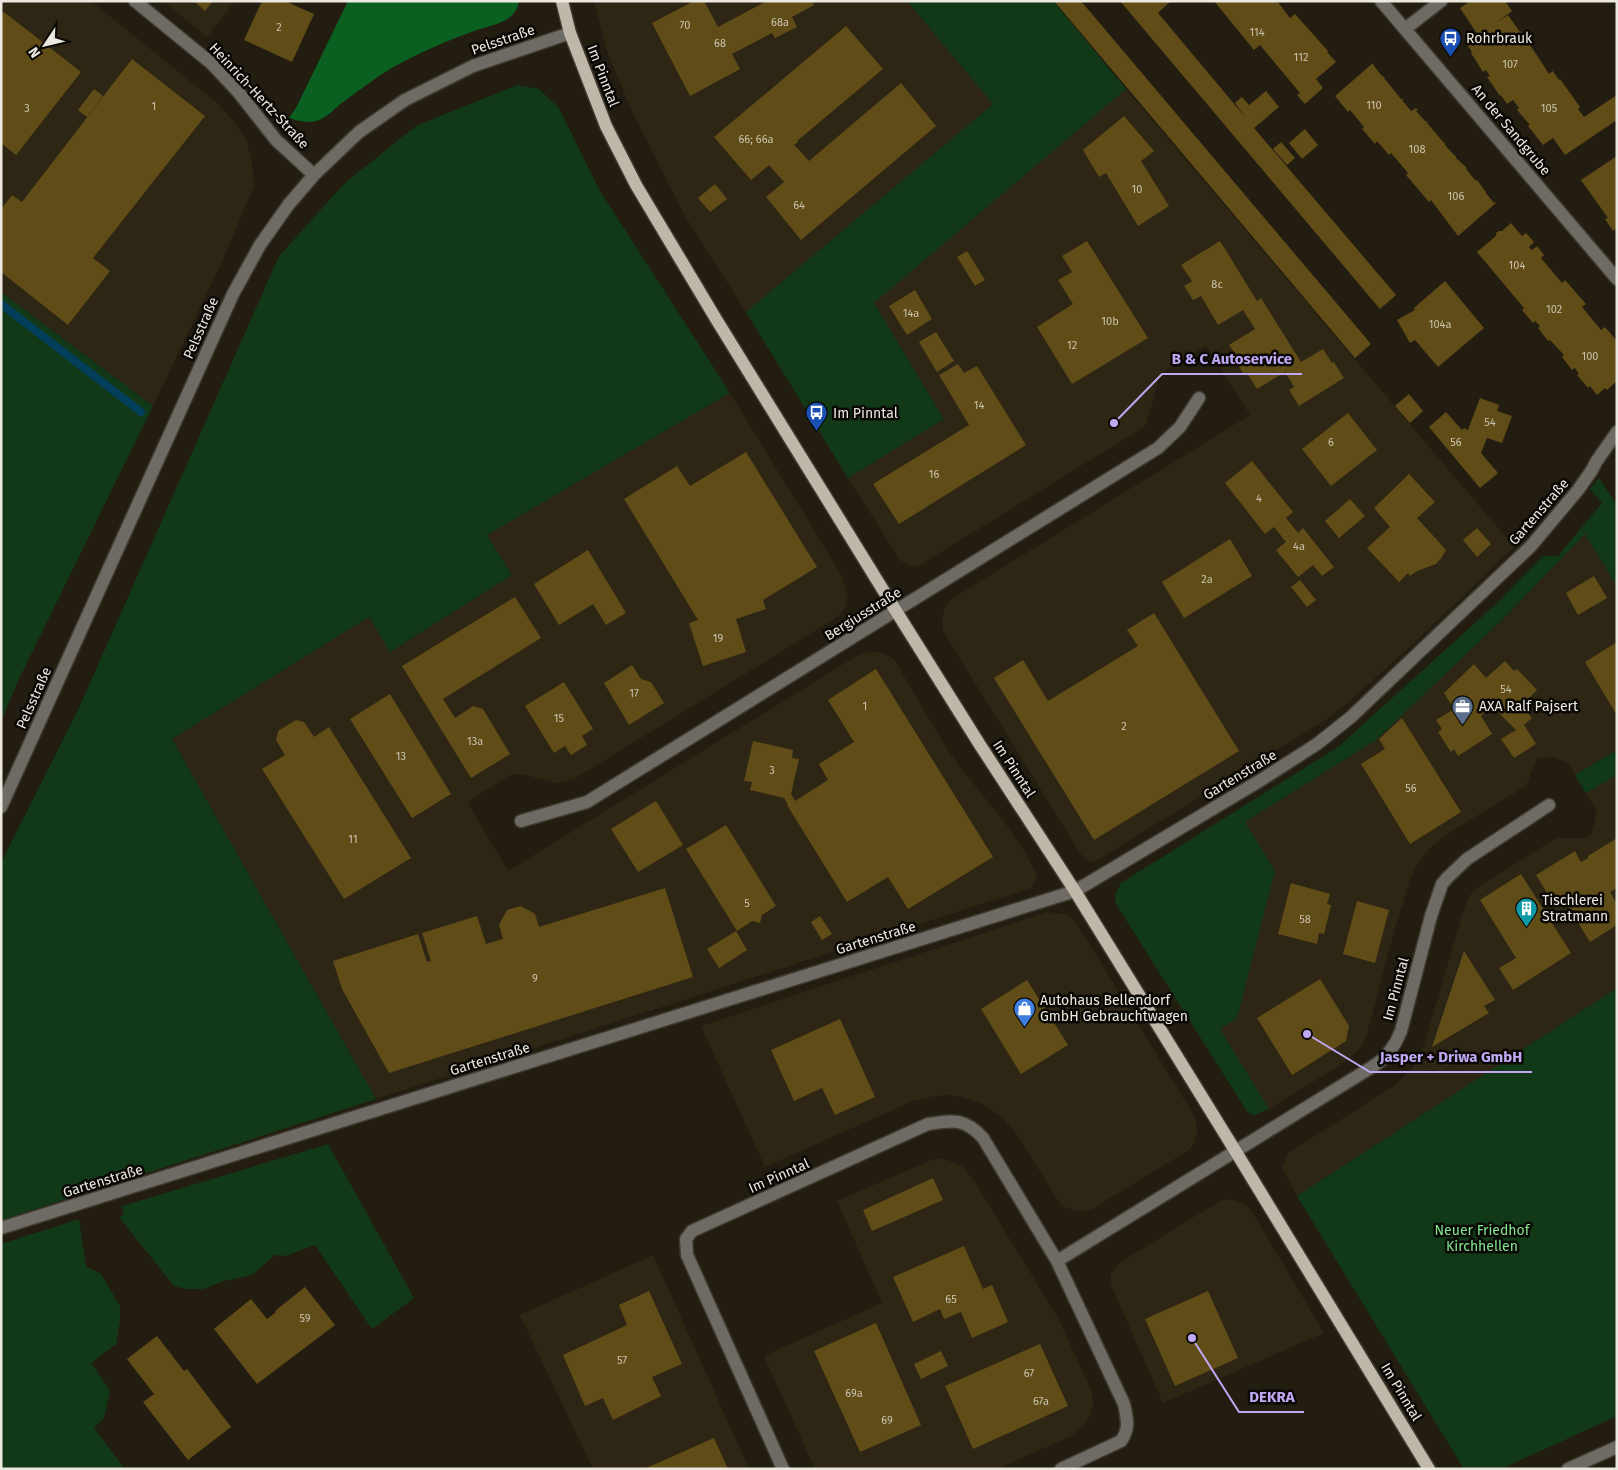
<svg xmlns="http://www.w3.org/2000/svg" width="1618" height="1470" font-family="'Fira Sans',sans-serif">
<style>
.built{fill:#2e2614}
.green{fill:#113918}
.forest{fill:#096021}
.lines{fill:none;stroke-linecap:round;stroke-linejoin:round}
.stream{stroke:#033e5a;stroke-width:8}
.building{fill:#604c17}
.minor-casing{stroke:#3f3a2e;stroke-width:15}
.major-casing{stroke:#3f3a2e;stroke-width:15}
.minor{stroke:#6e6a64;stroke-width:12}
.major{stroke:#c0b7ab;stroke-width:12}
.labels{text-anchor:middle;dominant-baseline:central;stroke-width:5;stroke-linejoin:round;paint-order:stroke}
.number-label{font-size:11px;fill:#c9c2ae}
.poi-label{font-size:14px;fill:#ece9e1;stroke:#0a0804;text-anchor:start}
.street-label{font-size:14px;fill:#ece9e1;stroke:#0a0804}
.park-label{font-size:14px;fill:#83e78f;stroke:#0a0804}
.leader{fill:none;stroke:#c0a8f4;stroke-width:2}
.callout-dot{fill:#c0a8f4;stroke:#0a0804;stroke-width:2}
.callout-label{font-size:15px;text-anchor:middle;font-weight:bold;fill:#c0a8f4;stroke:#0a0804;stroke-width:5;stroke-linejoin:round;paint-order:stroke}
</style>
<rect width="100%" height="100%" fill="#231d11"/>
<path class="built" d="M1 1H91L216 102 232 119 246 139 252 163 254 186 221 264 153 406 1 292Z
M163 1H235L207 37Z
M594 1H907L994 104 746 312 685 216 631 109 607 51Z
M1126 89 1514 547 1409 648 1346 704 1324 721 1094 862 1087 861 1080 853 943 631 942 620 944 610 950 600 1250 415 1206 346 1160 374 1147 422 1144 427 920 565 912 567 900 560 848 478 944 419 873 303Z
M730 393 842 576 848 597 846 606 841 613 831 621 574 779 557 783 525 775 512 774 467 802 508 871 855 657 869 652H878L885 654 894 659 945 746 962 770 1003 820 1026 854 1035 871 1037 878 1031 888 376 1099 172 739 369 617 391 652 512 575 487 535Z
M1585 534 1617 586V750L1575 775 1567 762 1553 757 1539 758 1536 760 1526 786 1452 831 1432 846 1419 861 1410 879 1395 928 1366 1037 1361 1047 1345 1062 1269 1109 1219 1029 1237 1018 1245 822 1376 740 1504 618Z
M1617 775V988L1297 1196 1282 1168 1288 1153 1394 1086 1412 1069 1424 1045 1463 912 1469 896 1480 886 1556 838H1586L1591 835 1594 826 1597 811 1586 793Z
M1047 912 1069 915 1080 929 1196 1119 1197 1131 1195 1142 1189 1150 1092 1209 1083 1211 1073 1210 1063 1206 1057 1199 1016 1133 1001 1116 982 1104 961 1097 946 1095 929 1097 913 1101 765 1167 701 1026Z
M934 1159H944L961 1165 975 1182 1059 1320 1092 1392 1093 1403 1091 1414 1086 1423 1075 1434 998 1469H815L764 1356 882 1303 837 1201Z
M1232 1199 1249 1207 1324 1333 1163 1403 1111 1285V1274L1119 1263 1220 1201Z
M653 1255 749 1469H593L520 1315Z"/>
<path class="green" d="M907 1H1053L1126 89 874 303 944 419 848 478 746 312 993 104Z
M517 85 539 89 559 108 600 191 730 393 487 535 512 575 390 652 369 617 172 739 376 1099 1 1220V863L79 708 279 256 345 183 416 126Z
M1 292 153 406 18 681 1 721Z
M1599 478 1617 505V586L1585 534 1504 618 1376 740 1245 822 1275 871 1237 1018 1220 1029 1269 1109 1255 1115 1248 1113 1116 904 1115 895 1121 883 1338 747 1497 603 1543 556H1558L1602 503 1590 489Z
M1617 750V775L1586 793 1575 775Z
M1617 988V1416L1501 1469H1464L1297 1196Z
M328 1144 414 1298 372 1329 315 1245 285 1256 275 1255 252 1275 224 1281 203 1289H185L174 1286 119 1217 124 1214 122 1206Z
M79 1219 86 1266 101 1274 120 1306V1321L116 1344 91 1363 110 1390 104 1418 94 1428 125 1469H1V1244Z"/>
<path class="forest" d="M348 1H519C516 23 491 25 474 31 446 41 416 54 390 69 374 79 358 91 343 102 335 108 328 117 319 120 308 124 299 121 289 118L296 108Z"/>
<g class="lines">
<path class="stream" d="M1 304 141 412"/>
</g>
<path class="building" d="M194 1H213L205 11Z
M262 1H285L314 14 292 62 244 40Z
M694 1H704L718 27 767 1H812L814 5 792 17 797 27 775 38 772 33 732 54 740 69 690 96 652 23Z
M1054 1H1081L1371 344 1355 358Z
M1120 1H1171L1158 13 1246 118 1235 103 1242 97 1249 105 1266 91 1279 107 1254 128 1396 295 1380 309Z
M1214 1H1277L1290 18 1295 14 1328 51 1327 52 1336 62 1316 79 1323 88 1305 104 1297 95 1300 93 1260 45 1254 50Z
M1470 1H1505L1512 11 1496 23 1508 15 1520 32 1521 31 1549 74 1553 71 1559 80 1560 79 1580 107 1578 109 1584 117 1617 95V120L1565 155 1553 138 1543 145 1528 126 1530 125 1517 110 1519 108 1513 100 1507 104 1501 95 1500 96 1487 77 1490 76 1486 70 1483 72 1471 53 1472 52 1466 43 1478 35 1460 8Z
M4 12 81 72 16 155 1 143V15Z
M846 26 883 69 797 141 798 142 794 145 801 152 809 161 901 83 936 126 801 240 766 197 784 182 769 165 751 180 714 137Z
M132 59 205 116 93 258 110 271 68 325 1 272V209L12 195 22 202Z
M1373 63 1374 66 1382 76 1385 77 1384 78 1401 99H1404L1402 100 1411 111 1416 108 1418 110 1416 111 1425 121 1428 122 1427 123 1444 143 1445 142V145L1454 155 1456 156V158L1466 167 1467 170 1475 180 1478 181 1484 190 1486 191 1485 192 1494 203 1495 202 1496 203 1458 236 1431 200 1429 202 1406 175 1408 173 1391 153 1389 155 1377 141 1375 144 1362 129 1364 127 1350 110 1348 112 1335 96Z
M94 89 103 96 87 117 78 110Z
M1124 116 1154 151 1141 161 1169 206 1138 226 1106 173 1099 177 1083 150Z
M1305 129 1318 145 1302 159 1289 143Z
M1281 142 1295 158 1287 165 1273 149Z
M1617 156V231L1615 229 1613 231 1605 219 1608 218 1581 180Z
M715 184 727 199 710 212 698 198Z
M1511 223 1522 236 1526 233 1534 242 1529 247 1532 250 1537 246 1544 255 1541 258 1562 283 1565 280 1586 304 1582 307 1601 330 1605 327 1617 341V381L1607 390 1605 388 1597 395 1590 386 1588 388 1577 375 1579 374 1575 368 1572 370 1562 357 1564 355 1550 340 1548 341 1538 328 1540 326 1535 321 1533 323 1522 310 1524 308 1477 252 1496 236V233L1499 231H1502Z
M1087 241 1148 338 1072 384 1037 327 1073 304 1058 280 1072 272 1062 256Z
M1220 241 1257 301 1261 298 1301 362 1323 349 1332 363 1334 362 1344 378 1299 406 1289 390 1294 387 1285 372 1257 389 1247 373 1244 375 1237 363 1240 361 1229 345 1255 329 1243 310 1218 325 1201 296 1193 300 1184 286 1192 281 1181 265Z
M967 251 985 280 975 286 957 257Z
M1445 281 1484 328 1438 367 1415 340 1410 343 1397 320 1415 310 1414 308Z
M915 290 932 319 907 335 889 306Z
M936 332 954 361 937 372 919 342Z
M958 364 964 373 977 366 1026 445 899 524 873 484 969 425 939 375Z
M1409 394 1423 411 1410 423 1395 406Z
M1480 398 1499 405 1497 411 1512 416 1502 443 1487 438 1481 453 1498 473 1480 488 1429 427 1446 412 1462 430 1464 428 1468 430Z
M1348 413 1377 450 1331 486 1302 449Z
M746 452 817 567 763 600 766 609 736 619 746 652 703 666 689 623 698 620 624 499 677 466 690 486Z
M1252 461 1293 512 1286 518 1298 533 1303 528 1334 567 1322 576 1313 565 1298 577 1276 550 1286 542 1274 527 1265 534 1225 483Z
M1409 474 1435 502 1417 518 1446 550 1442 557 1436 564 1417 571 1410 576 1408 573 1399 582 1367 548 1390 527 1374 508Z
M1350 499 1365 516 1339 538 1325 521Z
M1477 528 1491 544 1477 557 1463 540Z
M1230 539 1252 576 1184 618 1162 582Z
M588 550 626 613 606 625 593 604 559 625 534 584Z
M1594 576 1607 598 1578 615 1566 593Z
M1300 580 1316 600 1307 607 1291 587Z
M515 597 541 638 443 699 455 718 473 706 483 709 510 754 471 778 402 666Z
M1154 613 1239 751 1094 840 994 678 1023 660 1048 701 1138 646 1127 630Z
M1617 642V710L1615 712 1585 662Z
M1505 661 1514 671 1517 669 1537 690 1521 706 1532 718 1524 725 1536 744 1514 758 1501 739 1516 730 1492 706 1481 716 1492 734 1458 756 1454 749 1451 752 1438 732 1442 729 1436 720 1454 709 1444 693 1474 664 1486 678Z
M632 665 641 679 651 682 664 703 629 725 604 683Z
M876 669 993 857 908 909 888 877 847 902 787 805H788L784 798 750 790 752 782 744 781 753 741 793 750 792 758 799 759 791 794 795 801 828 780 819 764 854 742 828 700Z
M564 682 593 729 582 736 587 745 571 755 565 746 554 753 525 706Z
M390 694 451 794 412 818 350 719Z
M1402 718 1461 812 1410 844 1361 764 1385 749 1379 739Z
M296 720 304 722 314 737 329 727 411 858 344 899 262 769 285 755 276 740 278 731Z
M656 801 683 845 638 872 611 829Z
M726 825 776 906 762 915 760 923 752 921 737 931 686 849Z
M1617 838V888L1610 892 1617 904V925L1590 942 1562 897 1553 903 1536 875 1575 851 1581 862 1588 858V856Z
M1521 874 1571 953 1513 990 1499 968 1516 958 1480 900Z
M1291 883 1330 894 1327 904 1331 905 1324 934 1319 933 1317 944 1278 934Z
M665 888 693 977 389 1073 342 989 333 961 418 934 427 962 431 961 422 933 477 916 486 944 503 939 499 925 507 910 521 906 535 914 539 927Z
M1357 901 1389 910 1375 963 1343 954Z
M820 916 832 934 822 940 811 922Z
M736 931 747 950 719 968 707 949Z
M1464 951 1495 1000 1484 1006 1489 1013 1432 1047Z
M1320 979 1349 1026 1346 1041 1292 1075 1257 1018Z
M1027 980 1068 1045 1021 1074 981 1009Z
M840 1019 875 1097 835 1115 822 1088 794 1101 771 1050Z
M933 1178 943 1200 872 1231 863 1210Z
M964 1246 983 1289 992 1285 1008 1322 972 1338 961 1312 944 1319 940 1309 913 1322 893 1277Z
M305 1287 335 1325 257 1384 214 1329 251 1299 267 1319 276 1312 275 1311Z
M649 1291 682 1364 652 1377 661 1396 613 1420 603 1398 585 1406 563 1355 627 1325 619 1305Z
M1208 1291 1238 1358 1175 1386 1145 1319Z
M876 1323 921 1425 860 1452 814 1351Z
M157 1336 184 1371 187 1369 231 1427 188 1460 143 1402 154 1394 127 1359Z
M1040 1344 1068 1406 973 1449 945 1386Z
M941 1351 948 1366 921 1379 914 1364Z
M714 1438 728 1469H644Z"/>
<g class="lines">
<defs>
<path id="minor" d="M135 1 211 63 239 93 276 140 314 175
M1381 1 1617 279
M1405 29 1441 1
M1 807 233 294 260 245 289 204 314 175 359 132 405 100 473 66 570 33
M521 821 587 802 1158 448 1180 427 1199 398
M1 1228 1075 891 1261 780 1317 744 1351 717 1531 546 1578 490 1592 470 1596 462 1617 432
M1057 1261 1372 1067 1382 1060 1389 1052 1396 1042 1401 1031 1431 916 1442 884 1448 877 1467 859 1549 805
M783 1469 687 1255 686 1239 692 1231 928 1124C954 1120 965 1118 983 1138L1057 1261 1124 1404C1127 1418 1130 1429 1121 1441L1061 1469
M1568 1469 1617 1447"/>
<path id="major" d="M562 1 570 33 606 126 636 185 716 319 896 611 980 745 1075 891 1236 1152 1429 1469"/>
</defs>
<use href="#minor" class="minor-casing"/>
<use href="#major" class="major-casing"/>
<use href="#minor" class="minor"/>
<use href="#major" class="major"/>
</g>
<defs>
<symbol id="bus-pin" viewBox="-11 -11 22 30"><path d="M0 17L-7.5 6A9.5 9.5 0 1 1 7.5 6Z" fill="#1a4fb4" stroke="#0a0804"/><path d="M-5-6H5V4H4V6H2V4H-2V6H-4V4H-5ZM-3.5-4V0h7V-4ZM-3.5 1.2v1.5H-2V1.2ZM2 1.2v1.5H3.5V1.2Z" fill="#fff"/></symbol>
<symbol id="office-pin" viewBox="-11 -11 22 30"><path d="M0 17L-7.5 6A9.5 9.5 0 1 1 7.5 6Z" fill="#5c6f8a" stroke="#0a0804"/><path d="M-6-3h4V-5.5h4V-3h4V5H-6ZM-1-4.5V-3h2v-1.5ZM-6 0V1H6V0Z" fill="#fff"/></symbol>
<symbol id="building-pin" viewBox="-11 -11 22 30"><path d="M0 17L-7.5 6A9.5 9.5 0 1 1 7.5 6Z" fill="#0f9aa8" stroke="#0a0804"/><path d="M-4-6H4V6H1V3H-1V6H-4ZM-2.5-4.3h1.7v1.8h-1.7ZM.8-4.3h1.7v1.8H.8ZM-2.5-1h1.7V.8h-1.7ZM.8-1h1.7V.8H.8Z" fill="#fff"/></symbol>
<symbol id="shop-pin" viewBox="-11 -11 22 30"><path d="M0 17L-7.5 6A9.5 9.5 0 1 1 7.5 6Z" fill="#3f7fe0" stroke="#0a0804"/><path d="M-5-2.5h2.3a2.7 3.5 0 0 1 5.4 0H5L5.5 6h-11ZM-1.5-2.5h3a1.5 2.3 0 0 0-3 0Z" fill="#fff"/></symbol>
</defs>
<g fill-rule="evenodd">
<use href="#bus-pin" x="1438" y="26" width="25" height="34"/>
<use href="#bus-pin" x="804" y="400" width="25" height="34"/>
<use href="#office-pin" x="1450" y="694" width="25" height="34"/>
<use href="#building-pin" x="1514" y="896" width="25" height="34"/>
<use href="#shop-pin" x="1012" y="996" width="25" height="34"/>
</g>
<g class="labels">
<g class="number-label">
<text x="780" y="22">68a</text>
<text x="685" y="25">70</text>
<text x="279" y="27">2</text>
<text x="1257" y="32">114</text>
<text x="720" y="43">68</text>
<text x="1301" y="57">112</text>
<text x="1510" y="64">107</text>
<text x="1374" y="105">110</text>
<text x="154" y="106">1</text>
<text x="27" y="108">3</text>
<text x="1549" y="108">105</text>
<text x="756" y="139">66; 66a</text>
<text x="1417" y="149">108</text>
<text x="1137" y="189">10</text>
<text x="1456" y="196">106</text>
<text x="799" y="205">64</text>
<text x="1517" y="265">104</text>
<text x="1217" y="284">8c</text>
<text x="1554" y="309">102</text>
<text x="911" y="313">14a</text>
<text x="1110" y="321">10b</text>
<text x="1440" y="324">104a</text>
<text x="1072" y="345">12</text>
<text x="1590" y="356">100</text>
<text x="979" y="405">14</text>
<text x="1490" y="422">54</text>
<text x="1331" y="442">6</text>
<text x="1456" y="442">56</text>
<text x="934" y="474">16</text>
<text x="1259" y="498">4</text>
<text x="1299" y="546">4a</text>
<text x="1207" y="579">2a</text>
<text x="718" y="638">19</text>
<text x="1506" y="689">54</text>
<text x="634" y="693">17</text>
<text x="865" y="706">1</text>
<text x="559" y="718">15</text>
<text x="1124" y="726">2</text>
<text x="475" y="741">13a</text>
<text x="401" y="756">13</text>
<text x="772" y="770">3</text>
<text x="1411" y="788">56</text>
<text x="353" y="839">11</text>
<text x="747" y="903">5</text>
<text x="1305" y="919">58</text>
<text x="535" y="978">9</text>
<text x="951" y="1299">65</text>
<text x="305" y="1318">59</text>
<text x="622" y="1360">57</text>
<text x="1029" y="1373">67</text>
<text x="854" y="1393">69a</text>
<text x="1041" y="1401">67a</text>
<text x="887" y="1420">69</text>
</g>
<g class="poi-label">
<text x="1466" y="38">Rohrbrauk</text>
<text x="833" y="413">Im Pinntal</text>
<text x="1479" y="706">AXA Ralf Pajsert</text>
<text x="1542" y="900">Tischlerei<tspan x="1542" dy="16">Stratmann</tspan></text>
<text x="1040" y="1000">Autohaus Bellendorf<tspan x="1040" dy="16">GmbH Gebrauchtwagen</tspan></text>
</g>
<g class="street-label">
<text transform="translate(503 40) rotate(-19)">Pelsstraße</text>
<text transform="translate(603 76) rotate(69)">Im Pinntal</text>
<text transform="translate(259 96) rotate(47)">Heinrich-Hertz-Straße</text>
<text transform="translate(1511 130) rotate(50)">An der Sandgrube</text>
<text transform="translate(201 328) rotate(-66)">Pelsstraße</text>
<text transform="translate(1539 512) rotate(-49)">Gartenstraße</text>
<text transform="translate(863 614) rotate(-32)">Bergiusstraße</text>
<text transform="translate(34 698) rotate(-66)">Pelsstraße</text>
<text transform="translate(1014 769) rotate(57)">Im Pinntal</text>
<text transform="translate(1240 775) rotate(-31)">Gartenstraße</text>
<text transform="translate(876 938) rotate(-17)">Gartenstraße</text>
<text transform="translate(1396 989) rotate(-75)">Im Pinntal</text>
<text transform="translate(490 1059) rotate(-17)">Gartenstraße</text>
<text transform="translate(779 1176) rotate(-24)">Im Pinntal</text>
<text transform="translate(103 1181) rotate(-17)">Gartenstraße</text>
<text transform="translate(1401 1392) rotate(59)">Im Pinntal</text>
</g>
<g class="park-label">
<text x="1482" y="1230">Neuer Friedhof<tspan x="1482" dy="16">Kirchhellen</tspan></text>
</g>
</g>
<path class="leader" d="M1114 423L1162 374H1302M1307 1034L1370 1072H1532M1192 1338L1239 1412H1304"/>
<g class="callout-dot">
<circle cx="1114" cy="423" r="5"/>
<circle cx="1307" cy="1034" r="5"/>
<circle cx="1192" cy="1338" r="5"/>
</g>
<g class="callout-label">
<text x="1232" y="364">B &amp; C Autoservice</text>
<text x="1451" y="1062">Jasper + Driwa GmbH</text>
<text x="1272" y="1402">DEKRA</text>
</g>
<rect width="1618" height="1470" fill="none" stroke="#ece9e1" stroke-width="5"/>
<g transform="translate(45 45) rotate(235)" stroke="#0a0804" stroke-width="4" paint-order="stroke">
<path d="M0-4L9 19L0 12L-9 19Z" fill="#ece9e1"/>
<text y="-8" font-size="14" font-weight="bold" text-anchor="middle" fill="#ece9e1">N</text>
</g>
</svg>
